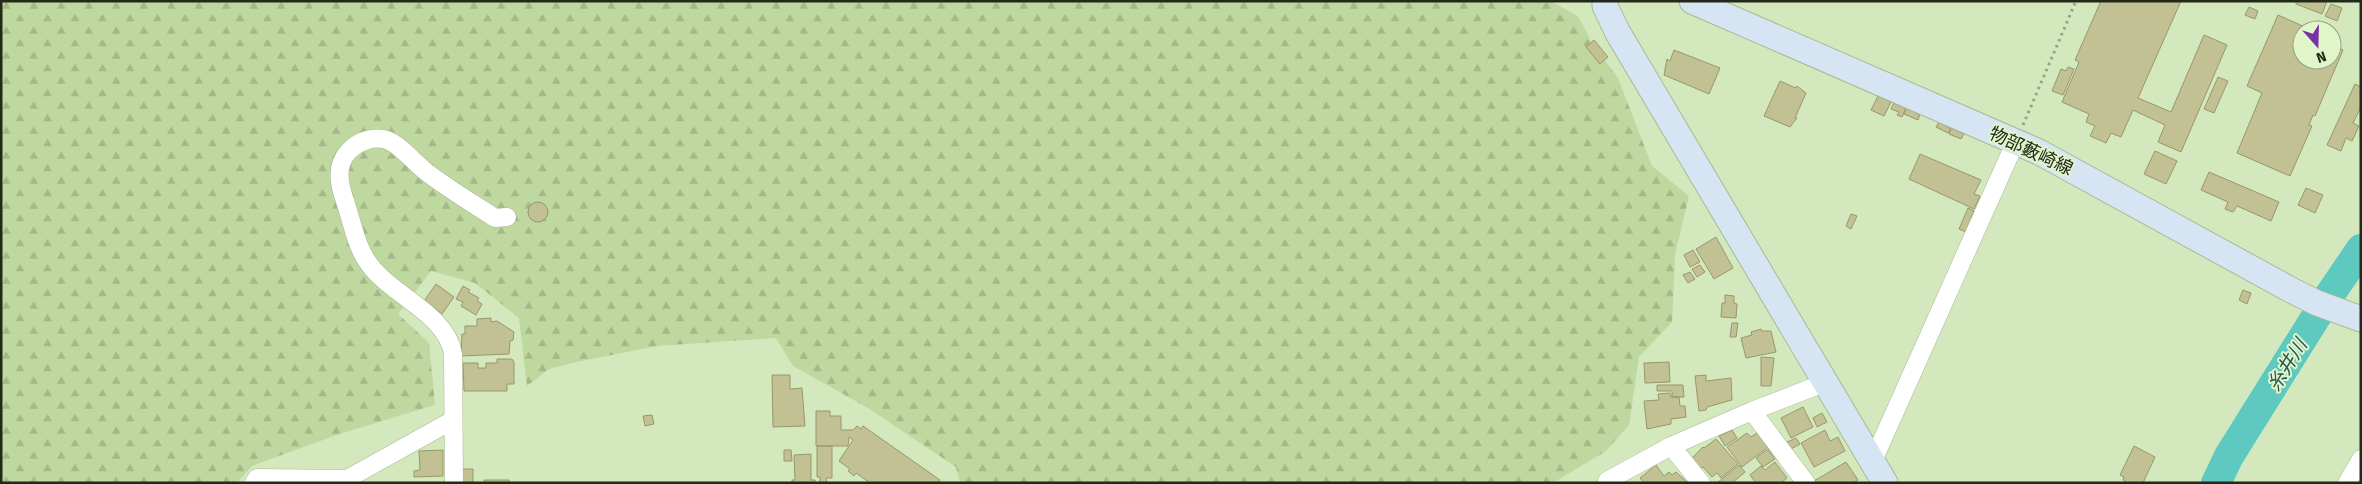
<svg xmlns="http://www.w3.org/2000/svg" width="2362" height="484" font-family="'Fira Sans','Noto Sans JP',sans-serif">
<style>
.forest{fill:url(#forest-firs)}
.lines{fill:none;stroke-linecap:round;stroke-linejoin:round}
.river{stroke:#5dc9c0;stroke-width:30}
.building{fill:#c1c194;stroke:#97976b}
.street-casing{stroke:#a8ba91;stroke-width:19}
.secondary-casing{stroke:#a8ba91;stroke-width:27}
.path{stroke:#94a382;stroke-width:3;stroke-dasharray:2.5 4;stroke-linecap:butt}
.street{stroke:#fff;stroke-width:18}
.secondary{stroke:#d5e5f4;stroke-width:25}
.labels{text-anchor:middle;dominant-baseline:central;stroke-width:4;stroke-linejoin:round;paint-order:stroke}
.street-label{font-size:18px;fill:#222919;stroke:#e1f5ca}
.water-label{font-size:19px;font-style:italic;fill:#265551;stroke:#e1f5ca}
</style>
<defs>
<pattern id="forest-firs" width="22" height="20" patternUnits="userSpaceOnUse" patternTransform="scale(1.25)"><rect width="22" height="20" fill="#bfd89f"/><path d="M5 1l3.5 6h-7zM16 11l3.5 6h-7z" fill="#a4b988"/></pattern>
</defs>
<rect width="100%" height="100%" fill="#d4e8bd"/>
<path class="forest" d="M1 1H1550L1578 16 1592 43 1618 78 1652 166 1689 196 1675 254 1672 322 1639 357 1629 425 1606 451 1553 483H960L956 467 868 408 793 366 776 338 657 346 572 363 549 369 527 386 519 318 475 283 431 271 398 314 429 343 435 405 339 434 252 466 237 483H1Z"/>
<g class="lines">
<path class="river" d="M2216 483 2229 456 2329 296 2361 249"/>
</g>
<path class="building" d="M2101 1H2181L2138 98 2171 112 2204 35 2227 45 2181 152 2158 142 2165 125 2133 110 2121 137 2111 133 2106 143 2090 136 2095 126 2086 122 2089 114 2062 102 2079 62 2075 60Z
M2296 1H2327L2322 14 2296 4Z
M2331 4 2342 8 2337 21 2325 16Z
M2249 7 2258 11 2255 19 2245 15Z
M2278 15 2307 28 2302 30 2300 43 2302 44V60H2314L2324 64 2326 60H2332V45L2343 50 2315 116 2313 115 2309 125 2312 126 2290 176 2237 153 2262 93 2247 86Z
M1594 40 1608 57 1600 64 1586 47Z
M1674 50 1720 68 1709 94 1664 75 1667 59 1670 61Z
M2068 67 2074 69 2063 95 2052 91 2061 69 2066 71Z
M2218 77 2228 81 2214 113 2204 109Z
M1780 81 1796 88 1797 86 1806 93 1795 118H1797L1790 127 1764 116Z
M2355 84 2361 87V107L2353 123 2359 126 2352 141 2346 138 2341 151 2327 145Z
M1878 96 1891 102 1884 116 1871 110Z
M1894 103 1906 108 1902 117 1897 115 1899 112 1891 109Z
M1906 108 1920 114 1918 120 1904 114Z
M1939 122 1951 129 1948 133 1936 127Z
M1951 128 1964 134 1961 139 1949 134Z
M2155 151 2177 161 2166 184 2144 174Z
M1920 154 1981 180 1974 194 1980 196 1974 209 1909 179Z
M2209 172 2279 202 2271 221 2237 206 2233 212 2225 209 2228 202 2201 190Z
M2306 188 2323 195 2315 213 2298 205Z
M528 212a10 10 0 1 1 20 0a10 10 0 1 1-20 0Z
M1968 208 1974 211 1966 232 1959 229Z
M1851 214 1857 216 1851 229 1846 226Z
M1716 237 1733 268 1714 279 1696 249Z
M1693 250 1700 262 1690 267 1684 255Z
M1700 265 1705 272 1697 277 1692 269Z
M1690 272 1695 279 1688 283 1683 275Z
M436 284 454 297 442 314 424 301Z
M463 286 470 290 468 292 479 298 477 301 482 304 476 315 461 306 463 302 456 299Z
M2243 290 2251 293 2247 304 2239 300Z
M1725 295 1734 296V303L1737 304 1736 318 1721 317 1722 303H1725Z
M491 318V322L497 321 514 332 513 340 510 341 509 354 461 356 462 334H465V326H477V319Z
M1732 323H1738L1736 337H1730Z
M1761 329 1762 331H1771L1776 352 1746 358 1741 338 1752 335 1751 332Z
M1761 357 1774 358 1771 386H1761Z
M497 359H512L514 362V384H507V391H464L463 363H478V368H486V363H497Z
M1669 362 1670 382 1645 383 1644 363Z
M772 375H790V389L802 388 805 426 773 427Z
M1706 375V381L1731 378 1732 400 1707 407 1706 410 1699 411 1695 376Z
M1657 385H1683L1684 397H1672V391H1657Z
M1670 393 1671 397H1679L1680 406H1685L1686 417 1671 419V424L1647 429 1644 401 1659 400 1658 394Z
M1803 407 1813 427 1791 438 1781 418Z
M816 411H830V416H841V430H853L857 426 861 429 863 426 940 480 938 483H870L856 473 854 476 848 471 850 469 839 461 853 440 849 437 848 446H816Z
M1822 413 1827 422 1817 427 1813 418Z
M652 415 654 424 645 426 643 416Z
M1732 430 1737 438 1725 446 1719 436Z
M1825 430 1830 441 1838 437 1845 451 1814 467 1801 443Z
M1747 433 1751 437 1757 433 1768 447 1742 467 1727 447Z
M1796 438 1800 444 1789 450 1785 443Z
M1716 439 1738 464 1721 478 1717 473 1712 477 1703 467 1700 469 1691 459 1703 447 1704 448Z
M817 446H832V478H826L827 483H820V477H817Z
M2134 446 2155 457 2143 483H2128L2123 480 2124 477 2120 475Z
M1768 449 1775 459 1763 467 1756 458Z
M443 450V476L414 477V471L420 470 419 451Z
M784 450H791L792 461H784Z
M811 454V480H815V483H792V480H795L794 455Z
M1775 462 1787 478 1781 483H1756L1750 475 1761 466 1765 470Z
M1846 462 1858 480 1853 483H1815L1814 481Z
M1656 465 1664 476 1669 472 1672 475 1676 472 1688 483H1644L1640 478Z
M1739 465 1745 472 1732 483H1717Z
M462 469H473V483H462Z
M484 480H509V483H484Z"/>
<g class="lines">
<defs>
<path id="street" d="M1752 411 1806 483
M1671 446 1701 483
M1872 463 2015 143
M1607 481 1671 446 1752 411 1824 383
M254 483 257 478 347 479 453 420
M454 483 453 354C447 314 392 296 369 264 356 247 352 221 345 201 339 184 335 165 349 151 358 141 374 136 387 140 399 144 415 163 425 171 447 188 472 203 495 218L507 217
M2347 483 2361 459"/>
<path id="secondary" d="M1605 1V6L1618 33 1885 483
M1692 1 2039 152 2291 290 2317 303 2361 319"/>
</defs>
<use href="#street" class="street-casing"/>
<use href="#secondary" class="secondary-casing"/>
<path class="path" d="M2023 125 2076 1"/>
<use href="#street" class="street"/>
<use href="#secondary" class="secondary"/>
</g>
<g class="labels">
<g class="street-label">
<text transform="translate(2031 151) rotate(25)">物部藪崎線</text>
</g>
<g class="water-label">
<text transform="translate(2287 365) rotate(-58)">糸井川</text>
</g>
</g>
<rect width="2362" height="484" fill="none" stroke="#222919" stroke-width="5"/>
<g transform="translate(2317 45) rotate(160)"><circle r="24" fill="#e1f5ca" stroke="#95a383"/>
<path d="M0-4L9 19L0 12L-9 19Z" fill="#7632a6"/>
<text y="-8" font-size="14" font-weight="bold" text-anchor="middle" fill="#222919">N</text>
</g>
</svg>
